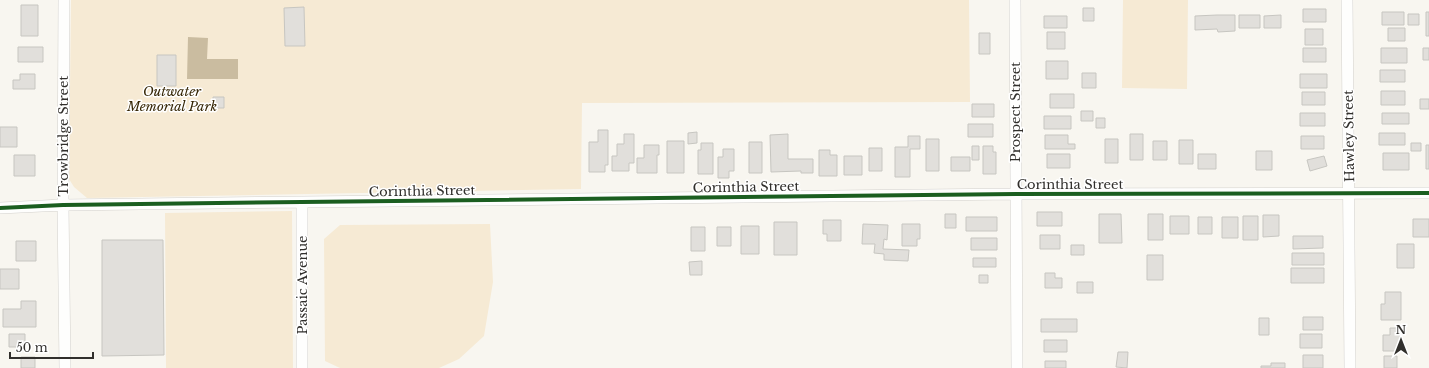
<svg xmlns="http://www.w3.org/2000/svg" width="1429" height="368" font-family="'Libre Baskerville',serif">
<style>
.green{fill:#f6ead4}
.water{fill:#cabca0}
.building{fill:#e1dfdb;stroke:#c7c6c1}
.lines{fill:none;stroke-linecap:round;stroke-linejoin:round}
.street-casing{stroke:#d3d1cd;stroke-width:12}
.street{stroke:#fefefd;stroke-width:11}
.cycleway-casing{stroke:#fff;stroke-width:6}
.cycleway{stroke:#1b5e20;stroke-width:4}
.labels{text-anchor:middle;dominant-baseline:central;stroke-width:3;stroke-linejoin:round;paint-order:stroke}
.park-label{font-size:13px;font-style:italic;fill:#362706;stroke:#fff}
.street-label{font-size:13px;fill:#312f2c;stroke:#fff}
</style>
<rect width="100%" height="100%" fill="#f8f6f0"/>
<path class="green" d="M71 0H969L970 102 582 103 581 189 87 198 74 187 69 179Z
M1123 0H1188L1187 89 1122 88Z
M292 211 293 368H166L165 213Z
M490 224 493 282 484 336 459 359 439 368H340L325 361 324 239 340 225Z"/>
<path class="water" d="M188 37 208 38 207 59H238V79H187Z"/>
<path class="building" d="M21 5H38V36H21Z
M304 7 305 46H285L284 8Z
M1083 8H1094V21H1083Z
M1303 9H1326V22H1303Z
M1382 12H1404V25H1382Z
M1426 12H1429V36H1426Z
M1408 14H1419V25H1408Z
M1217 15H1235V31L1218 32 1217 29 1195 30V16Z
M1239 15H1260V28H1239Z
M1281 15V28H1264V16Z
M1044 16H1067V28H1044Z
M1388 28H1405V41H1388Z
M1305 29H1323V45H1305Z
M1047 32H1065V49H1047Z
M979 33H990V54H979Z
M18 47H43V62H18Z
M1303 48H1326V62H1303Z
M1381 48H1407V63H1381Z
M1423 48H1429V60H1423Z
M157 55H176V86H157Z
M1046 61H1068V79H1046Z
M1380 70H1405V82H1380Z
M1082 73H1096V88H1082Z
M20 74H35V89H13V80H20Z
M1300 74H1327V88H1300Z
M1381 91H1405V105H1381Z
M1302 92H1325V105H1302Z
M1050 94H1074V108H1050Z
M213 97H224V108H213Z
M1420 99H1429V109H1420Z
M972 104H994V117H972Z
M1081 111H1093V121H1081Z
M1300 113H1325V126H1300Z
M1382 113H1409V124H1382Z
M1044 116H1071V129H1044Z
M1096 118H1105V128H1096Z
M968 124H993V137H968Z
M0 127H17V147H0Z
M598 130H608V165H605V172H589V142H598Z
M697 132V143L688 144V133Z
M1379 133H1405V145H1379Z
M624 134H634V163H629V171H612V156H617V144H624Z
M788 134V159H813V173H801V171L771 172 770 135Z
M1130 134H1143V160H1130Z
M1045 135H1068V144H1075V149H1045Z
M908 136H920V149H910V177H895V147H908Z
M1301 136H1324V149H1301Z
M926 139H939V171H926Z
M1105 139H1118V163H1105Z
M1179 140H1193V164H1179Z
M667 141H684V173H667Z
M1153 141H1167V160H1153Z
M749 142H762V173H749Z
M701 143H713V174H698V150H701Z
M1411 143H1421V151H1411Z
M644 145H659V155H657V173H637V158H644Z
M1426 145H1429V169H1426Z
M972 146H979V160H972Z
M983 146H993V152H996V174H983Z
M869 148H882V171H869Z
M723 149H734V171H729V178H718V157H723Z
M819 150H830V155H837V176H819Z
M1256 151H1272V170H1256Z
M1383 153H1409V170H1383Z
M1047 154H1070V168H1047Z
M1198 154H1216V169H1198Z
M14 155H35V176H14Z
M844 156H862V175H844Z
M1324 156 1327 166 1310 171 1307 160Z
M951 157H970V171H951Z
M1037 212H1062V226H1037Z
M945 214H956V228H945Z
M1099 214H1121L1122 243H1099Z
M1148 214H1163V240H1148Z
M1263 215H1279V236L1263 237Z
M1170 216H1189V234H1170Z
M1243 216H1258V240H1243Z
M966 217H997V231H966Z
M1198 217H1212V234H1198Z
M1222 217H1238V238H1222Z
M1413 219H1429V237H1413Z
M823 220H841V241H827V234H823Z
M774 222H797V255H774Z
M863 224 888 225 887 240 884 239 883 249 909 250 908 261 884 260V254L874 253 875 244H862Z
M902 224H920V239H917V246H902Z
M741 226H759V254H741Z
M691 227H705V251H691Z
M717 227H731V246H717Z
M1040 235H1060V249H1040Z
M1293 236H1323V248L1293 249Z
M971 238H997V250H971Z
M102 240H163L164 355 102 356Z
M16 241H36V261H16Z
M1397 244H1414V268H1397Z
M1071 245H1084V255H1071Z
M1292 253H1324V265H1292Z
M1147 255H1163V280H1147Z
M973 258H996V267H973Z
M702 261V275H690L689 262Z
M1291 268H1324V283H1291Z
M0 269H19V289H0Z
M1045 273H1055V278H1062V288H1045Z
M979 275H988V283H979Z
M1077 282H1093V293H1077Z
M1385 292H1401V320H1381V304H1385Z
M21 301H36V327H3V309H21Z
M1303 317H1323V330H1303Z
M1259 318H1269V335H1259Z
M1041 319H1077V332H1041Z
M1390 328H1400V351H1383V335H1390Z
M9 334H25V347H9Z
M1300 334H1322V348H1300Z
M1044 340H1067V352H1044Z
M1118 352H1128L1127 368 1116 367Z
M1303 355H1323V368H1303Z
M1384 356H1397V368H1384Z
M21 357H35V368H21Z
M1045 361H1066V368H1045Z
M1271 363H1285V368H1261V366H1271Z"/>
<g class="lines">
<defs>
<path id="street" d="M64 0 63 205 65 368
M1015 0 1017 368
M1347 0 1350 368
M302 202V368
M0 208 63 205 302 202 1016 194 1429 193"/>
</defs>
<use href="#street" class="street-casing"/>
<use href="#street" class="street"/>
<defs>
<path id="cycleway" d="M0 208 63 205 302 202 1016 194 1429 193"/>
</defs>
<use href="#cycleway" class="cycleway-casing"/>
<use href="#cycleway" class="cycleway"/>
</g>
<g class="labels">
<g class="park-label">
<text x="172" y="91">Outwater<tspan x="172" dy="15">Memorial Park</tspan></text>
</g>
<g class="street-label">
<text transform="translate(1015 112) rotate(-90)">Prospect Street</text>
<text transform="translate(63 136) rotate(-90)">Trowbridge Street</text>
<text transform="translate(1349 136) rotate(-91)">Hawley Street</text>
<text x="1070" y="184">Corinthia Street</text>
<text transform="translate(746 187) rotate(-1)">Corinthia Street</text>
<text transform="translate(422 191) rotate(-1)">Corinthia Street</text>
<text transform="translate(302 285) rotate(-90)">Passaic Avenue</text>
</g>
</g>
<g transform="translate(1401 340)" stroke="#ffffff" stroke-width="3" paint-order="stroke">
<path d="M0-3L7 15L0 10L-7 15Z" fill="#312f2c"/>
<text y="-6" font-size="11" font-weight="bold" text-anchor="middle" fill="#312f2c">N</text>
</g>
<path d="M10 352v6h83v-6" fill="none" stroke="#312f2c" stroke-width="2"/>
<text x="16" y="352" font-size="12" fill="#312f2c" stroke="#ffffff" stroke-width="3" paint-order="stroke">50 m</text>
</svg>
